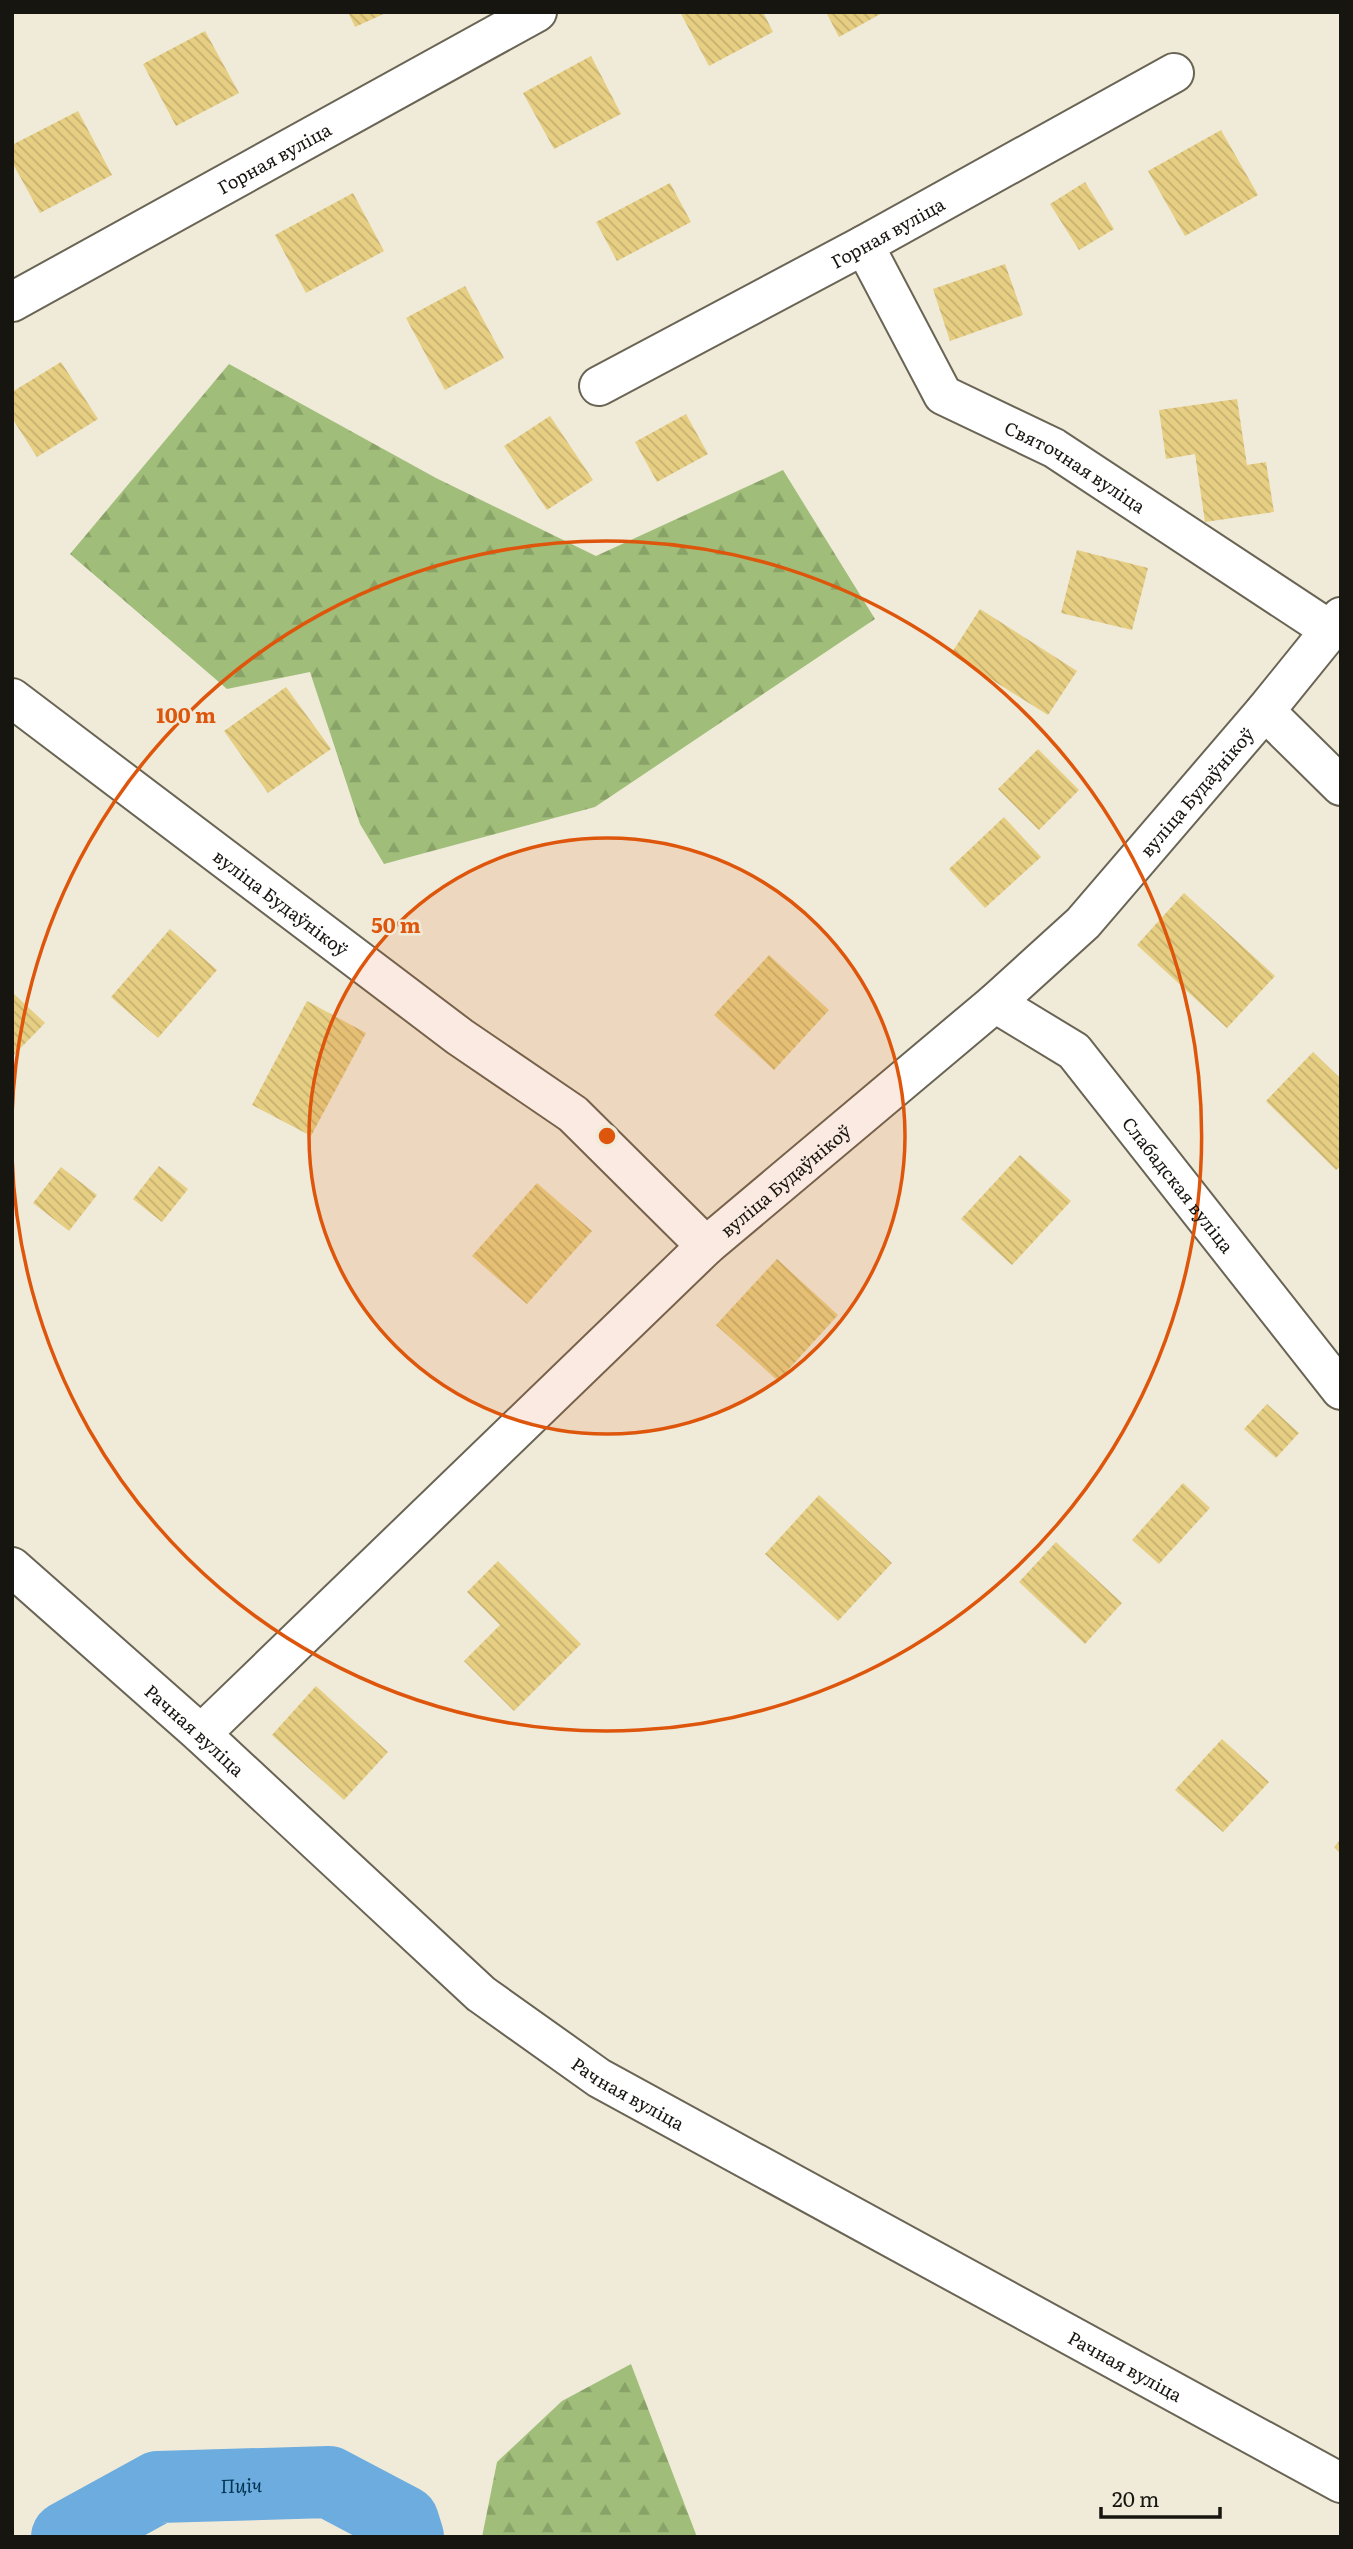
<svg xmlns="http://www.w3.org/2000/svg" width="1353" height="2549" font-family="Literata,serif">
<style>
.forest{fill:url(#forest-firs)}
.lines{fill:none;stroke-linecap:round;stroke-linejoin:round}
.river{stroke:#6cacde;stroke-width:72}
.building{fill:url(#building-back-hatch)}
.minor-casing{stroke:#696454;stroke-width:42}
.minor{stroke:#fff;stroke-width:38}
.ring{fill:none;stroke:#de560c;stroke-width:3.5}
.labels{text-anchor:middle;dominant-baseline:central;stroke-width:5;stroke-linejoin:round;paint-order:stroke}
.street-label{font-size:18px;fill:#17150f;stroke:#f0ebd9}
.water-label{font-size:19px;font-style:italic;fill:#003252;stroke:#f0ebd9}
.centre{fill:#de560c;stroke:#f0ebd9;stroke-width:3.5}
.ring-label{font-size:21px;text-anchor:middle;font-weight:bold;fill:#de560c;stroke:#f0ebd9;stroke-width:5;stroke-linejoin:round;paint-order:stroke}
</style>
<defs>
<pattern id="forest-firs" width="22" height="20" patternUnits="userSpaceOnUse" patternTransform="scale(1.75)"><rect width="22" height="20" fill="#a0be79"/><path d="M5 1l3.5 6h-7zM16 11l3.5 6h-7z" fill="#89a267"/></pattern>
<pattern id="building-back-hatch" width="6" height="6" patternUnits="userSpaceOnUse" patternTransform="scale(1.75)"><rect width="6" height="6" fill="#e6ce83"/><path d="M-1 5l2 2M0 0l6 6M5-1l2 2" fill="none" stroke="#c5b070"/></pattern>
</defs>
<rect width="100%" height="100%" fill="#f0ebd9"/>
<path class="forest" d="M229 364 436 478 596 556 783 470 875 619 595 807 384 864 360 824 310 672 227 689 70 554Z
M631 2364 697 2537H482L497 2462 562 2401Z"/>
<g class="lines">
<path class="river" id="s1" d="M67 2537 158 2487 329 2482 403 2521 408 2537"/>
</g>
<path class="building" d="M348 12H388L355 27Z
M680 12H763L773 32 709 66Z
M826 12H884L839 37Z
M205 31 239 93 176 126 143 64Z
M591 56 621 114 554 149 523 93Z
M78 111 112 175 40 213 12 162V145Z
M1221 130 1258 195 1185 236 1148 171Z
M1085 182 1114 229 1079 250 1050 204Z
M670 183 691 222 617 261 596 222Z
M353 193 384 251 306 293 275 235Z
M1005 264 1023 315 950 341 933 289Z
M465 286 504 358 445 390 406 318Z
M61 362 98 419 37 457 12 418V392Z
M1237 399 1247 465 1266 462 1274 512 1205 522 1195 454 1166 459 1159 410Z
M686 414 708 454 657 482 635 442Z
M550 416 593 480 547 510 504 446Z
M1077 550 1148 568 1132 630 1061 613Z
M980 609 1077 671 1048 715 951 654Z
M286 687 331 749 268 793 224 731Z
M1038 749 1079 790 1039 830 998 789Z
M1004 817 1041 857 985 908 949 869Z
M1184 893 1275 976 1227 1028 1137 945Z
M170 929 217 970 158 1038 111 997Z
M769 955 829 1010 774 1070 714 1015Z
M12 992 45 1023 12 1057Z
M307 1001 366 1033 311 1136 252 1105Z
M1313 1052 1341 1079V1166L1336 1170 1266 1101Z
M1020 1155 1071 1201 1012 1265 961 1219Z
M159 1166 188 1189 162 1222 133 1199Z
M61 1167 97 1195 69 1231 33 1203Z
M537 1183 592 1231 527 1304 472 1256Z
M777 1259 838 1315 778 1381 716 1325Z
M1267 1404 1299 1433 1276 1458 1244 1429Z
M1183 1483 1210 1508 1159 1564 1132 1540Z
M819 1495 892 1563 838 1621 765 1554Z
M1056 1542 1122 1603 1085 1644 1019 1582Z
M498 1561 581 1644 514 1711 464 1661 500 1625 467 1592Z
M316 1686 388 1752 344 1800 272 1735Z
M1222 1739 1269 1782 1223 1832 1175 1790Z
M1341 1839V1854L1334 1847Z"/>
<g class="lines">
<defs>
<g id="minor">
<path id="s2" d="M864 245 943 395 1054 448 1330 630"/>
<path id="s3" d="M12 302 537 12"/>
<path id="s4" d="M599 386 864 245 1174 73"/>
<path id="s5" d="M12 698 460 1037 573 1114 706 1246 995 1003 1083 923 1265 711 1341 617"/>
<path d="M1265 711 1341 786"/>
<path id="s6" d="M995 1003 1074 1051 1341 1390"/>
<path id="s7" d="M12 1567 201 1734 481 1994 599 2078 1341 2483"/>
<path d="M201 1734 706 1246"/>
</g>
</defs>
<use href="#minor" class="minor-casing"/>
<use href="#minor" class="minor"/>
</g>
<circle cx="607" cy="1136" r="298" fill="#de560c" fill-opacity=".12"/>
<g class="ring">
<circle cx="607" cy="1136" r="298"/>
<path d="M12 1115A595 595 0 1 1 12 1157"/>
</g>
<g class="labels">
<g class="street-label">
<text stroke="none"><textPath href="#s3" startOffset="299">Горная вуліца</textPath></text>
<text stroke="none"><textPath href="#s4" startOffset="327">Горная вуліца</textPath></text>
<text stroke="none"><textPath href="#s2" startOffset="320">Святочная вуліца</textPath></text>
<text stroke="none"><textPath href="#s5" startOffset="1556">вуліца Будаўнікоў</textPath></text>
<text stroke="none"><textPath href="#s5" startOffset="338">вуліца Будаўнікоў</textPath></text>
<text stroke="none"><textPath href="#s5" startOffset="989">вуліца Будаўнікоў</textPath></text>
<text stroke="none"><textPath href="#s6" startOffset="262">Слабадская вуліца</textPath></text>
<text stroke="none"><textPath href="#s7" startOffset="245">Рачная вуліца</textPath></text>
<text stroke="none"><textPath href="#s7" startOffset="812">Рачная вуліца</textPath></text>
<text stroke="none"><textPath href="#s7" startOffset="1379">Рачная вуліца</textPath></text>
</g>
<g class="water-label">
<text stroke="none"><textPath href="#s1" startOffset="187">Пціч</textPath></text>
</g>
</g>
<circle cx="607" cy="1136" r="10" class="centre"/>
<g class="ring-label">
<text x="186" y="723">100 m</text>
<text x="396" y="933">50 m</text>
</g>
<rect width="1353" height="2549" fill="none" stroke="#17150f" stroke-width="28"/>
<path d="M1101 2507v10h119v-10" fill="none" stroke="#17150f" stroke-width="3.5"/>
<text x="1112" y="2507" font-size="21" fill="#17150f" stroke="#f0ebd9" stroke-width="5" paint-order="stroke">20 m</text>
</svg>
